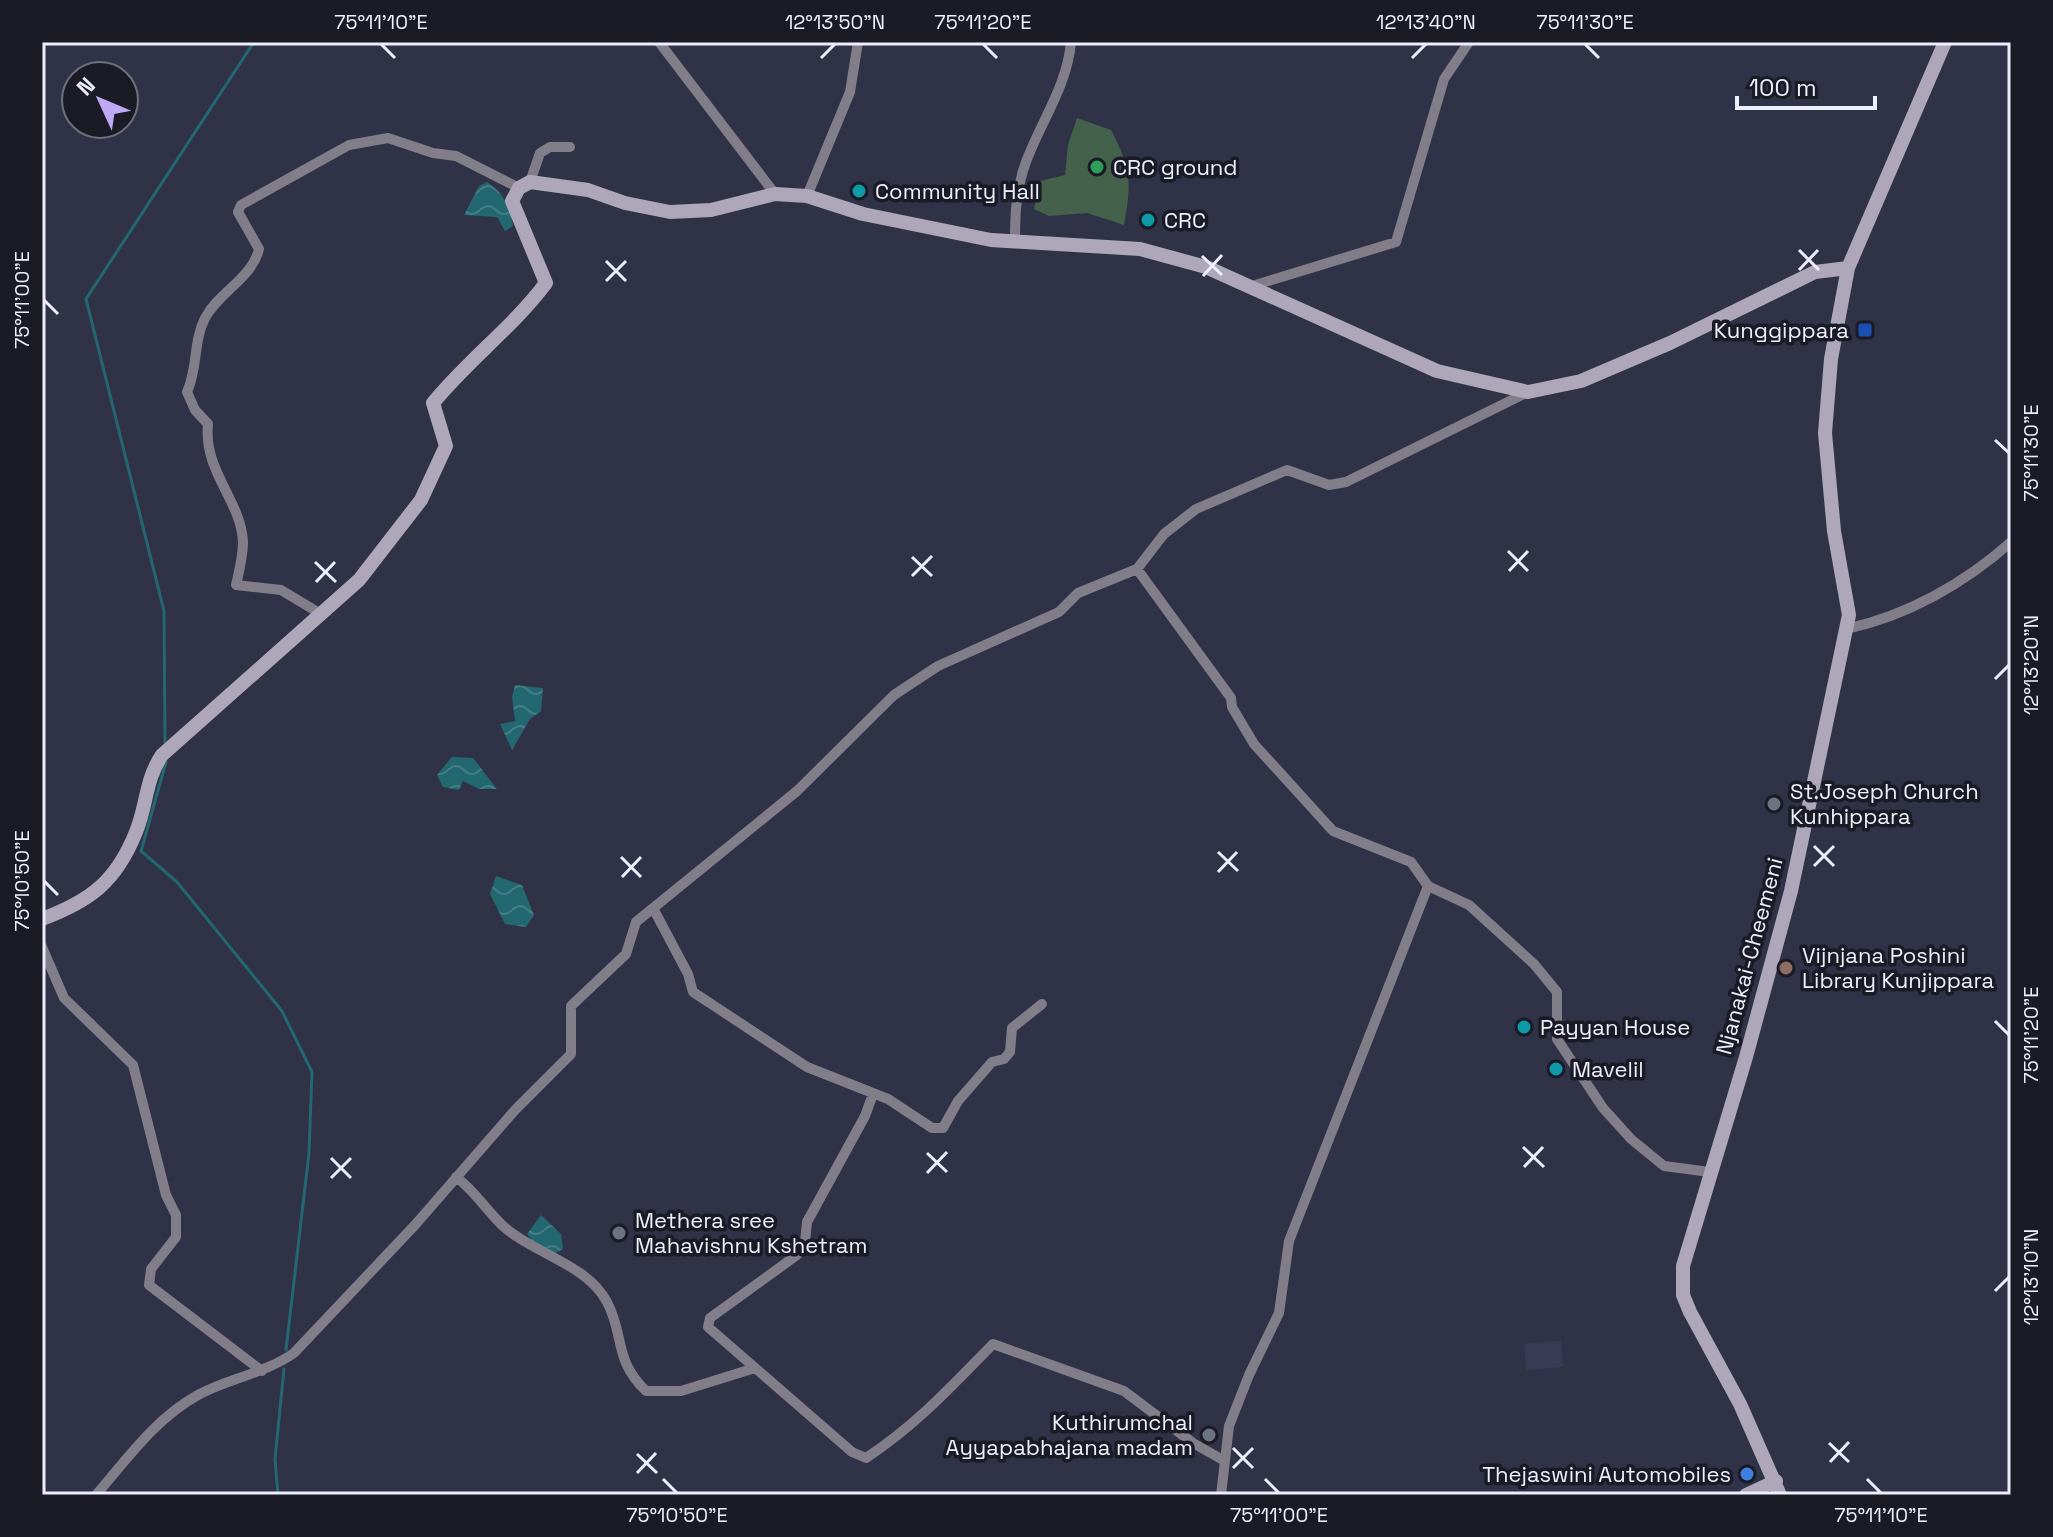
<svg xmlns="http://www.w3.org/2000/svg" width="2053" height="1537" font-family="'Space Grotesk',sans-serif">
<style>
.built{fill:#383a56}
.pitch{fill:#44614b}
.water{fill:url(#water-waves)}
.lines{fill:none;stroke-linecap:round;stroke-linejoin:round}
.stream{stroke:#236870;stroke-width:3}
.street{stroke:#827e89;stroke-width:10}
.secondary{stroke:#aea7b9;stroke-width:14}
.ticks{fill:none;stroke:#edeffd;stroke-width:3}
.leisure-dot{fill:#2e9e5b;stroke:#1a1b25;stroke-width:3}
.culture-dot{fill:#0f9aa8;stroke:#1a1b25;stroke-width:3}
.transit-dot{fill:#1a4fb4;stroke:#1a1b25;stroke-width:3}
.worship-dot{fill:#6b7280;stroke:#1a1b25;stroke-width:3}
.education-dot{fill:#8d6e63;stroke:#1a1b25;stroke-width:3}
.shop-dot{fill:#3f7fe0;stroke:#1a1b25;stroke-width:3}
.labels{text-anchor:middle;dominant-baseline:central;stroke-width:7;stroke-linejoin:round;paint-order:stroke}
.poi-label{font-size:22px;fill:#edeffd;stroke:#1a1b25;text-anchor:start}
.street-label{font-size:22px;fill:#edeffd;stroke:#1a1b25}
.neatline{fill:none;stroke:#edeffd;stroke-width:3}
.ticks-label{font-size:20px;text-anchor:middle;fill:#edeffd}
</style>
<defs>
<pattern id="water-waves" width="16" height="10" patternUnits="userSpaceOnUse" patternTransform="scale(2)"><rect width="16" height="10" fill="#236870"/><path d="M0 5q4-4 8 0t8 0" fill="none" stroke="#437e85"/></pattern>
</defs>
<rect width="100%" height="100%" fill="#303248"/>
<path class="built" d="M1561 1341 1563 1367 1526 1370 1524 1344Z"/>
<path class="pitch" d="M1077 118 1111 130C1131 168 1132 182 1124 225L1087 213 1049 216 1034 209 1040 181 1065 175 1068 145Z"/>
<path class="water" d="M487 182C504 193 510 207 513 226L505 231 497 217 464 215 479 186Z
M515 685 543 688 541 711 530 719 512 750 500 724 515 721 512 697Z
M452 757 473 758 497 789H479L463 781 459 790 443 787 437 775Z
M496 876 522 885 534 915 526 927 505 924 490 894Z
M541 1215 561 1234 563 1249 556 1253 539 1250 527 1234Z"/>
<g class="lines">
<path class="stream" d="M165 742 164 611 86 299 254 42
M166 762 141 851 177 882 282 1011 312 1072 309 1153 286 1350
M278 1495 275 1459 284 1369"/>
<path class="street" d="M659 42 775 194
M530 182 540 153 550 147H570
M807 196 850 92 858 42
M1015 241C1015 213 1016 189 1026 162 1041 121 1067 87 1071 42
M1252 286 1396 242 1444 79 1469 42
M1137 569 1231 698 1232 707 1254 744 1333 831 1411 862 1428 886 1469 905 1534 964 1557 992V1039L1603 1108 1631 1139 1664 1166 1710 1172
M321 614 281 590 236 585C239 572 243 556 243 542 241 500 203 471 208 424L195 410 187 392C198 368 193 342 205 318 219 292 253 277 259 249L238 212 241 205 349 145 388 138 433 153 456 156 519 188
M1846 629C1907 616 1965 583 2011 542
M653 908 688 974 693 992 807 1067 888 1099 932 1128H943L958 1101 992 1062 1004 1059 1010 1052 1012 1028 1042 1004
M42 947 64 998 133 1065 166 1195 176 1215V1237L151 1269 149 1285 262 1371
M873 1094 865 1116 807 1222 805 1242 797 1255 710 1318 708 1327 852 1452 866 1458C915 1426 952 1386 993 1344L1124 1391 1193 1443 1223 1460
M456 1177C475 1191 486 1210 503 1226 534 1254 587 1264 607 1302 625 1336 613 1359 646 1391H681L755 1368
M96 1495C127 1459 156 1418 198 1395 229 1378 264 1374 294 1353L415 1225 515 1110 571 1054V1006L626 954 636 922 797 791 894 695 938 666 1059 612 1078 593 1137 569 1164 534 1196 509 1287 470 1329 485 1346 482 1528 392
M1221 1495 1229 1426 1249 1375 1279 1313 1289 1241 1428 886"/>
<path class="secondary" d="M42 919C90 901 116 882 136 832 147 806 145 780 162 755L359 580 421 500 446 446 433 403C468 360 513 327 546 283L512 201 519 188 530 182 588 190 625 203 670 212 711 210 775 194 807 196 863 214 991 240 1140 249 1206 267 1437 371 1528 392 1581 381 1670 343 1815 272 1848 268
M1746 1495 1776 1481
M1780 1495 1740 1404 1690 1312 1683 1295V1266L1746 1057 1791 891 1849 615 1834 531 1825 433 1831 359 1848 268 1945 42"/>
</g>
<path class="ticks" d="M381 44 395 58M983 44 997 58M1585 44 1599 58M821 58 835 44M1412 58 1426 44M1799 250 1819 270M1202 256 1222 275M606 261 626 281M1799 270 1818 250M1203 276 1222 255M606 281 626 261M44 300 58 314M1995 440 2009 453M1508 551 1528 571M912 557 932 576M315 562 336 582M1509 571 1528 551M912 576 932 556M316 582 335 562M1995 679 2009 665M1814 846 1834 866M1218 852 1238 871M621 857 641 877M1814 866 1834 846M1218 872 1237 852M622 877 641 857M44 881 58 895M1995 1021 2009 1035M1523 1147 1544 1167M927 1153 947 1172M331 1158 351 1178M1524 1167 1543 1147M927 1173 947 1152M331 1178 351 1158M1995 1291 2009 1277M1829 1443 1849 1462M1233 1448 1253 1468M637 1454 657 1473M1830 1462 1849 1442M1233 1468 1253 1448M637 1473 656 1453M663 1479 677 1493M1265 1479 1279 1493M1867 1479 1881 1493"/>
<circle class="leisure-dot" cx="1097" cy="167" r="8"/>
<g class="culture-dot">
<circle cx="859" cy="191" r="8"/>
<circle cx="1148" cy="220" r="8"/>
<circle cx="1524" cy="1027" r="8"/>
<circle cx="1556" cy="1069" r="8"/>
</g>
<rect class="transit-dot" x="1857" y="322" width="16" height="16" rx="4"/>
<g class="worship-dot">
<circle cx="1774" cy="804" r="8"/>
<circle cx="619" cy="1233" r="8"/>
<circle cx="1209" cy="1435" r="8"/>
</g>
<circle class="education-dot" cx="1786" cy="968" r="8"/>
<circle class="shop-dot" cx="1747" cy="1474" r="8"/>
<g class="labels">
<g class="poi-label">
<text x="1113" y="167">CRC ground</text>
<text x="875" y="191">Community Hall</text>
<text x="1164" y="220">CRC</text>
<text x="1849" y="330" text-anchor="end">Kunggippara</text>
<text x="1790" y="791">St.Joseph Church<tspan x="1790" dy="25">Kunhippara</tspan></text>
<text x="1802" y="955">Vijnjana Poshini<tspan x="1802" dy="25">Library Kunjippara</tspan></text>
<text x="1540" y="1027">Payyan House</text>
<text x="1572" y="1069">Mavelil</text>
<text x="635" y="1220">Methera sree<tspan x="635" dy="25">Mahavishnu Kshetram</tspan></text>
<text x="1193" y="1422" text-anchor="end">Kuthirumchal<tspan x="1193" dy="25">Ayyapabhajana madam</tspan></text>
<text x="1731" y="1474" text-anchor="end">Thejaswini Automobiles</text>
</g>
<g class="street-label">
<text transform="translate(1749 956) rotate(-75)">Njanakai-Cheemeni</text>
</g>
</g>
<rect width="2053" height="1537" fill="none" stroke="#1a1b25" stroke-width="88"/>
<g transform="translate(100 100) rotate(314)"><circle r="38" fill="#1a1b25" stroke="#6e707b" stroke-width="2"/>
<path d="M0-6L14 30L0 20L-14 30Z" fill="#bda9f5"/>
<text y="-12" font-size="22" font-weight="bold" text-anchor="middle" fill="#edeffd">N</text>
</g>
<path d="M1737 96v12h138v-12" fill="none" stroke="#edeffd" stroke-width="4"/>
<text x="1749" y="96" font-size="24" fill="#edeffd" stroke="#1a1b25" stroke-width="6" paint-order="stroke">100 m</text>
<rect x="44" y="44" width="1965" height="1449" class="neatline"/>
<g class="ticks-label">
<text x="381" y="29">75°11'10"E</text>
<text x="835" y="29">12°13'50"N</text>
<text x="983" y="29">75°11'20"E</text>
<text x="1426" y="29">12°13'40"N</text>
<text x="1585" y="29">75°11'30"E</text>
<text transform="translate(22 300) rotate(-90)" y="7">75°11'00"E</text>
<text transform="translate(2031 453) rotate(-90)" y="7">75°11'30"E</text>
<text transform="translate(2031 665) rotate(-90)" y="7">12°13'20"N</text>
<text transform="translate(22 881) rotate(-90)" y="7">75°10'50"E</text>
<text transform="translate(2031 1035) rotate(-90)" y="7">75°11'20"E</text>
<text transform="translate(2031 1277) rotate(-90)" y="7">12°13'10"N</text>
<text x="677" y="1522">75°10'50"E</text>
<text x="1279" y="1522">75°11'00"E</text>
<text x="1881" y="1522">75°11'10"E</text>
</g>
</svg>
